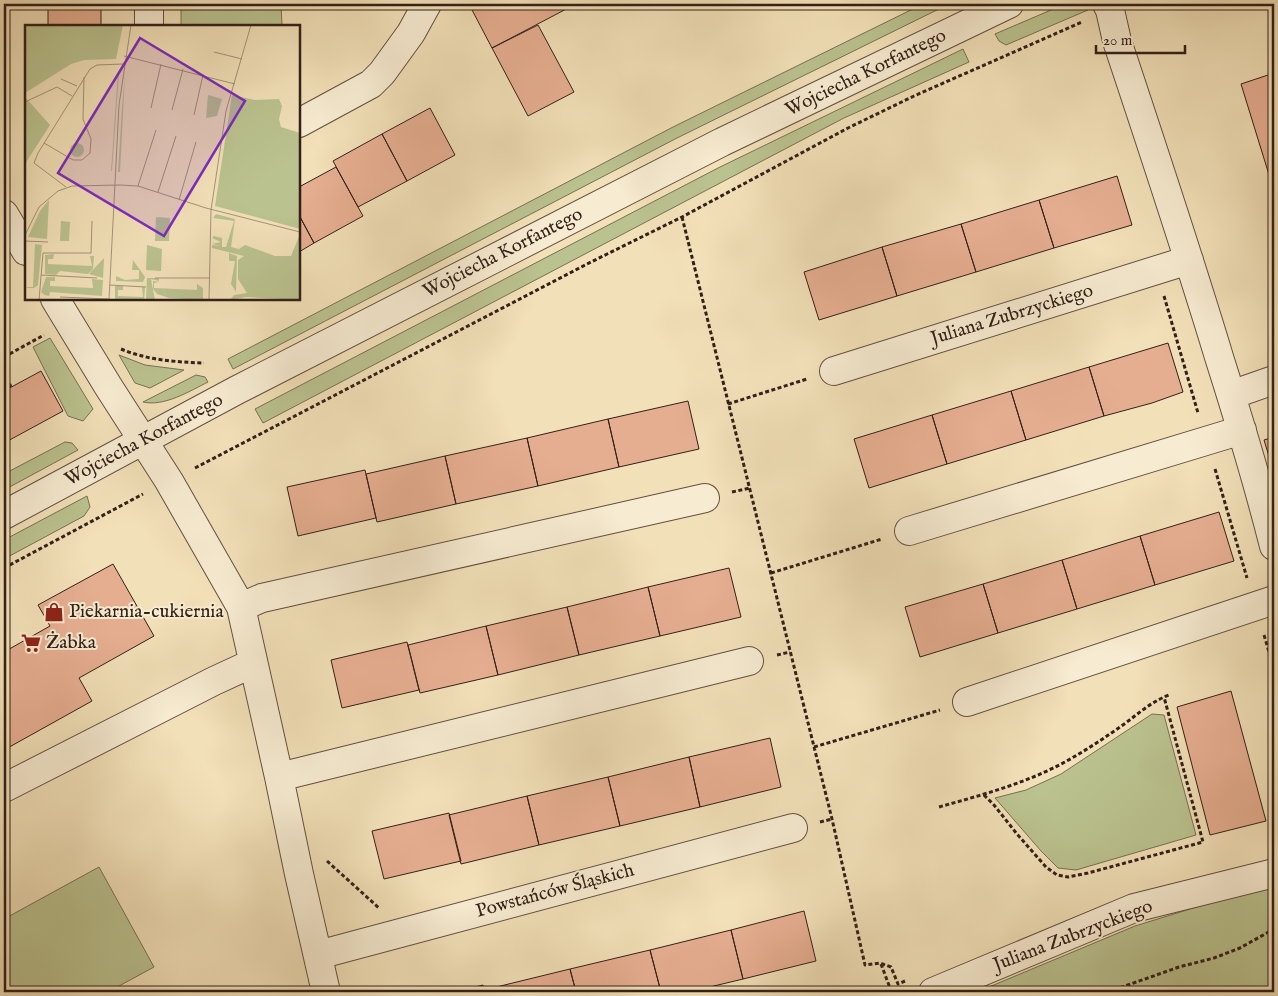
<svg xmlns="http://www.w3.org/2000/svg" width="1278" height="996" font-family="'IM FELL English',serif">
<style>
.green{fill:#bac28f;stroke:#767154}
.building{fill:#e6ae91;stroke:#322018}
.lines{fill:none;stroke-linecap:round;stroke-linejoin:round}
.minor-casing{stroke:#625040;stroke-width:30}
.path{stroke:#322018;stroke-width:3;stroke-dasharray:4 2.5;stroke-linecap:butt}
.minor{stroke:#f7ebd1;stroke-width:28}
.labels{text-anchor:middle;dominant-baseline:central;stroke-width:4;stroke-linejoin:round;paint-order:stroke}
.street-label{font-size:19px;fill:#322018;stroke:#f7ebd1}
.poi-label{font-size:19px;fill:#322018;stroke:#f7ebd1;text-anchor:start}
.inset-road{fill:none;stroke:#a59378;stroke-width:1}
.view{fill:#7b2cbf;fill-opacity:0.15;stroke:#7b2cbf;stroke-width:2.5}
.inset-edge{fill:none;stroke:#322018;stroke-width:2.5}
</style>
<rect width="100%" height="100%" fill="#f2e0b8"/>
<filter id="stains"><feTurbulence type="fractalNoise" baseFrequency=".004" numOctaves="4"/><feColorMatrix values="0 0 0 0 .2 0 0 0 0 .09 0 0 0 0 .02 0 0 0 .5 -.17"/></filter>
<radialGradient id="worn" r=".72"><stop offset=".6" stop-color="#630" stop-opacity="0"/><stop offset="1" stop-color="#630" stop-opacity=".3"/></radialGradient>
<path class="green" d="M181 4H281L282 26H181Z
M923 4H941L943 7 677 138 233 369 228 359 673 127Z
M1065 4H1077L1088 10 1006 45 999 41 995 34Z
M963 49 969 62 844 118 263 423 255 409 718 168Z
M50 338 93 409 83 421 68 416 33 347Z
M119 355 145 365 184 370 150 388 135 383Z
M196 375 205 377 208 382C190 391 164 407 143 402Z
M65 442 72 443 78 450 4 490V474Z
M87 496 90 507 84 516 4 559V540Z
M1152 714 1164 715 1196 835 1076 870 1058 868 1041 851 995 798 1026 790 1061 774Z
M99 867 154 967 108 992H4V919Z
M1271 884 1274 895V992H977L1135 926Z"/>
<path class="building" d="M48 4H101V26H48Z
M480 4H571L572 6 492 48 471 8Z
M538 25 574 92 528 116 492 48Z
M1274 73V191L1241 84Z
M430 108 455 155 407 181 382 134Z
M382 134 407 181 358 207 333 161Z
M336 167 363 216 314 243 299 215V187Z
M1117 176 1132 225 1054 248 1039 200Z
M1039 200 1054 248 976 272 961 224Z
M299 215 314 243 299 252Z
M961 224 976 272 897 296 882 247Z
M882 247 897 296 819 320 804 272Z
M1168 343 1183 392 1152 403 1104 416 1089 367Z
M1089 367 1104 416 1026 440 1011 391Z
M41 371 63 411 4 443V391Z
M1011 391 1026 440 947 464 932 415Z
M688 401 699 449 619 467 608 419Z
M932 415 947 464 869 488 854 439Z
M608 419 619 467 538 486 527 438Z
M1274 437V462L1271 463 1264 440Z
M527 438 538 486 456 504 445 456Z
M445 456 456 504 377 522 366 474Z
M365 470 376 518 298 536 287 487Z
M1219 512 1234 561 1155 585 1140 536Z
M1140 536 1155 585 1077 609 1062 560Z
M1062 560 1077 609 998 633 983 584Z
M113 564 154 636 79 678 92 701 4 750V652L50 626 38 605Z
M729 568 741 617 660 636 648 587Z
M983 584 998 633 920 657 905 607Z
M648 587 660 636 579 655 567 607Z
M567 607 579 655 498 675 486 626Z
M486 626 498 675 420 693 408 645Z
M407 642 419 690 342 708 331 660Z
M1231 691 1266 821 1210 835 1177 707Z
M770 738 781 787 700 807 689 757Z
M689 757 700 807 620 826 608 777Z
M608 777 620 826 539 845 527 796Z
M527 796 539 845 461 864 449 815Z
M449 813 461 861 384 879 372 831Z
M804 911 816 961 743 979 731 930Z
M731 930 743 979 689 992H661L650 950Z
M650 950 661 992H576L570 969Z
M570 969 576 992H485L484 990Z
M483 985 485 992H455Z"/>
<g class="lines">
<defs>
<path id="minor" d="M149 4V26
M1107 4 1110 10 1117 41C1152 146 1187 251 1219 357 1239 420 1258 483 1274 546
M299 123 371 84 382 73 411 33 427 4
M4 214 26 251
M55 299 108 386 169 481 241 607 279 777 299 874 326 992
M834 371 1189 260
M1231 395 1274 380
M4 515 237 390 722 142 1009 4
M909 531 1242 430
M241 607 262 598 705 498
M967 702 1274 600
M279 777 749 661
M4 788 214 681 253 663
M318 955 793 828
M933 992 1134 908 1274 873"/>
</defs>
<use href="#minor" class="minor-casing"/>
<path class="path" d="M682 217 832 819 865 965 880 963 891 967 898 984 905 981
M1164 296 1198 413
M121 349C147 360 175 362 204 363
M4 357 44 335
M4 372 11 387
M728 404 807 379
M195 468 591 262 682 217 848 128 914 96 1082 22
M1215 469 1247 578
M732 492 750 488
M4 568 143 494
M771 573 882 539
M1264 635 1274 669
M777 655 790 652
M814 747 940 710
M984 795 994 805 1017 834 1046 867 1057 875 1068 877 1088 873 1203 842 1164 697
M939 807C985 794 1031 782 1072 758 1091 747 1109 735 1127 722 1140 712 1153 701 1169 695
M820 822 832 819
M327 861 379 908
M881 964 890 988
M1108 992 1179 967 1214 958 1240 948 1274 929"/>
<use href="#minor" class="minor"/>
</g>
<defs>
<symbol id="shop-bare" viewBox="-9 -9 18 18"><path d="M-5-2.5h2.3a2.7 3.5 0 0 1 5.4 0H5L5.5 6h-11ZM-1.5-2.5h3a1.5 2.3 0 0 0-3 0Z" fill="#8f2418" stroke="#f7ebd1" stroke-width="2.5" paint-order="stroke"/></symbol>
<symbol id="supermarket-bare" viewBox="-9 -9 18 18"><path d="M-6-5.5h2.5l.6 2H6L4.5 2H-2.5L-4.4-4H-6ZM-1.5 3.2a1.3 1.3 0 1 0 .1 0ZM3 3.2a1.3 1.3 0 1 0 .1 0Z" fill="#8f2418" stroke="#f7ebd1" stroke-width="2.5" paint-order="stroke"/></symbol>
</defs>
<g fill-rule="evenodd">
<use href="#shop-bare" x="40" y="598" width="28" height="28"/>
<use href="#supermarket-bare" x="17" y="629" width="28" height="28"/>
</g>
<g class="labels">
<g class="street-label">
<text transform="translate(866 73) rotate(-26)">Wojciecha Korfantego</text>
<text transform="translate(503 253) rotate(-27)">Wojciecha Korfantego</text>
<text transform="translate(1012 315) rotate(-17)">Juliana Zubrzyckiego</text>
<text transform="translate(144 440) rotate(-28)">Wojciecha Korfantego</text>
<text transform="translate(555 891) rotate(-15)">Powstańców Śląskich</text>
<text transform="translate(1073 936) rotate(-21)">Juliana Zubrzyckiego</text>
</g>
<g class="poi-label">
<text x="69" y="612">Piekarnia-cukiernia</text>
<text x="46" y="643">Żabka</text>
</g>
</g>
<g transform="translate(25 25)">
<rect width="275" height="275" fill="#f2e0b8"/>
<path d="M0 0H98L91 34 59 35 46 39 0 68ZM93 48 94 49 87 146H86ZM100 49 95 147H93L97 83ZM183 70 197 74 192 91 181 93ZM207 70 230 75 254 74 257 81 254 94 256 102 275 108V204L190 181ZM0 72 25 100 0 139ZM45 125a7 7 0 1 1 14 0a7 7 0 1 1-14 0ZM24 175 22 214 3 212 15 186ZM191 189 210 194 206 222 214 224 220 220 250 231H266L275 209V275L221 272 205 275 209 270 222 268 213 254V235L219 231 187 223V220L196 221 187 219 196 217 187 213 189 211 197 213V222H201L209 196 188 193ZM131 192 145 193 144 216H130ZM36 196 45 197 44 216H35ZM10 219 17 220 13 260 9 263H2L1 257 2 262H8ZM122 220 137 224 136 246 121 245ZM204 228 212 231 211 267 206 259 210 236H204ZM29 229 28 234H23V239L67 241 65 231H69L68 244 63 249 35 246 31 250 20 249V230ZM79 234 78 253 64 249 79 233ZM108 235 120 252 118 257 91 256V251L100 255 114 254V245H107ZM21 252H30V256H25V261L68 263 67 254 78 255 77 271 25 267 24 271 20 270 16 267ZM122 253H134V256L126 254 130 275 121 274ZM128 256 134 257 129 258V263L172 265V259L178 263V275L144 273 132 269 128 264ZM90 261H98V265H93V271L118 272 117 262H120L119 275H90Z" fill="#bac28f"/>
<path class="inset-road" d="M189 27 217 34M99 31 210 59M36 54 52 61M0 77 32 62 47 71M126 83 136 39M147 85 158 44M169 90 178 50M19 118 48 135H57L65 128 66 114 58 94 59 52M113 161 131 105M41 162 9 138 13 128 65 44 72 40 98 39M133 167 151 111M154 175 171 117M0 210 14 182 33 166 47 161 95 160 113 161 181 183 275 207M0 216 23 217M16 250 72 253M130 253H185M84 260 121 262M35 272 84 274M14 275 18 228H66L67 196M84 275 94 80 106 0M184 275 186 185 201 86 226 0"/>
<path class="view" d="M115 13 220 76 139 211 33 148Z"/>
<rect width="275" height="275" class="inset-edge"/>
</g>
<rect width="1278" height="996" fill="none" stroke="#f2e0b8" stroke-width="20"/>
<rect x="5" y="5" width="1268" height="986" fill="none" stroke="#322018" stroke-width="2.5"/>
<rect x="10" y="10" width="1258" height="976" fill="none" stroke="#322018"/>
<path d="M1096 45v8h89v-8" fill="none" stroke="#322018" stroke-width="2.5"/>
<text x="1103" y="45" font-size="15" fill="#322018" stroke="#f7ebd1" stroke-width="4" paint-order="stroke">20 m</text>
<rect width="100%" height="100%" filter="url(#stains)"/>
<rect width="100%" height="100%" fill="url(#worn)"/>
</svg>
